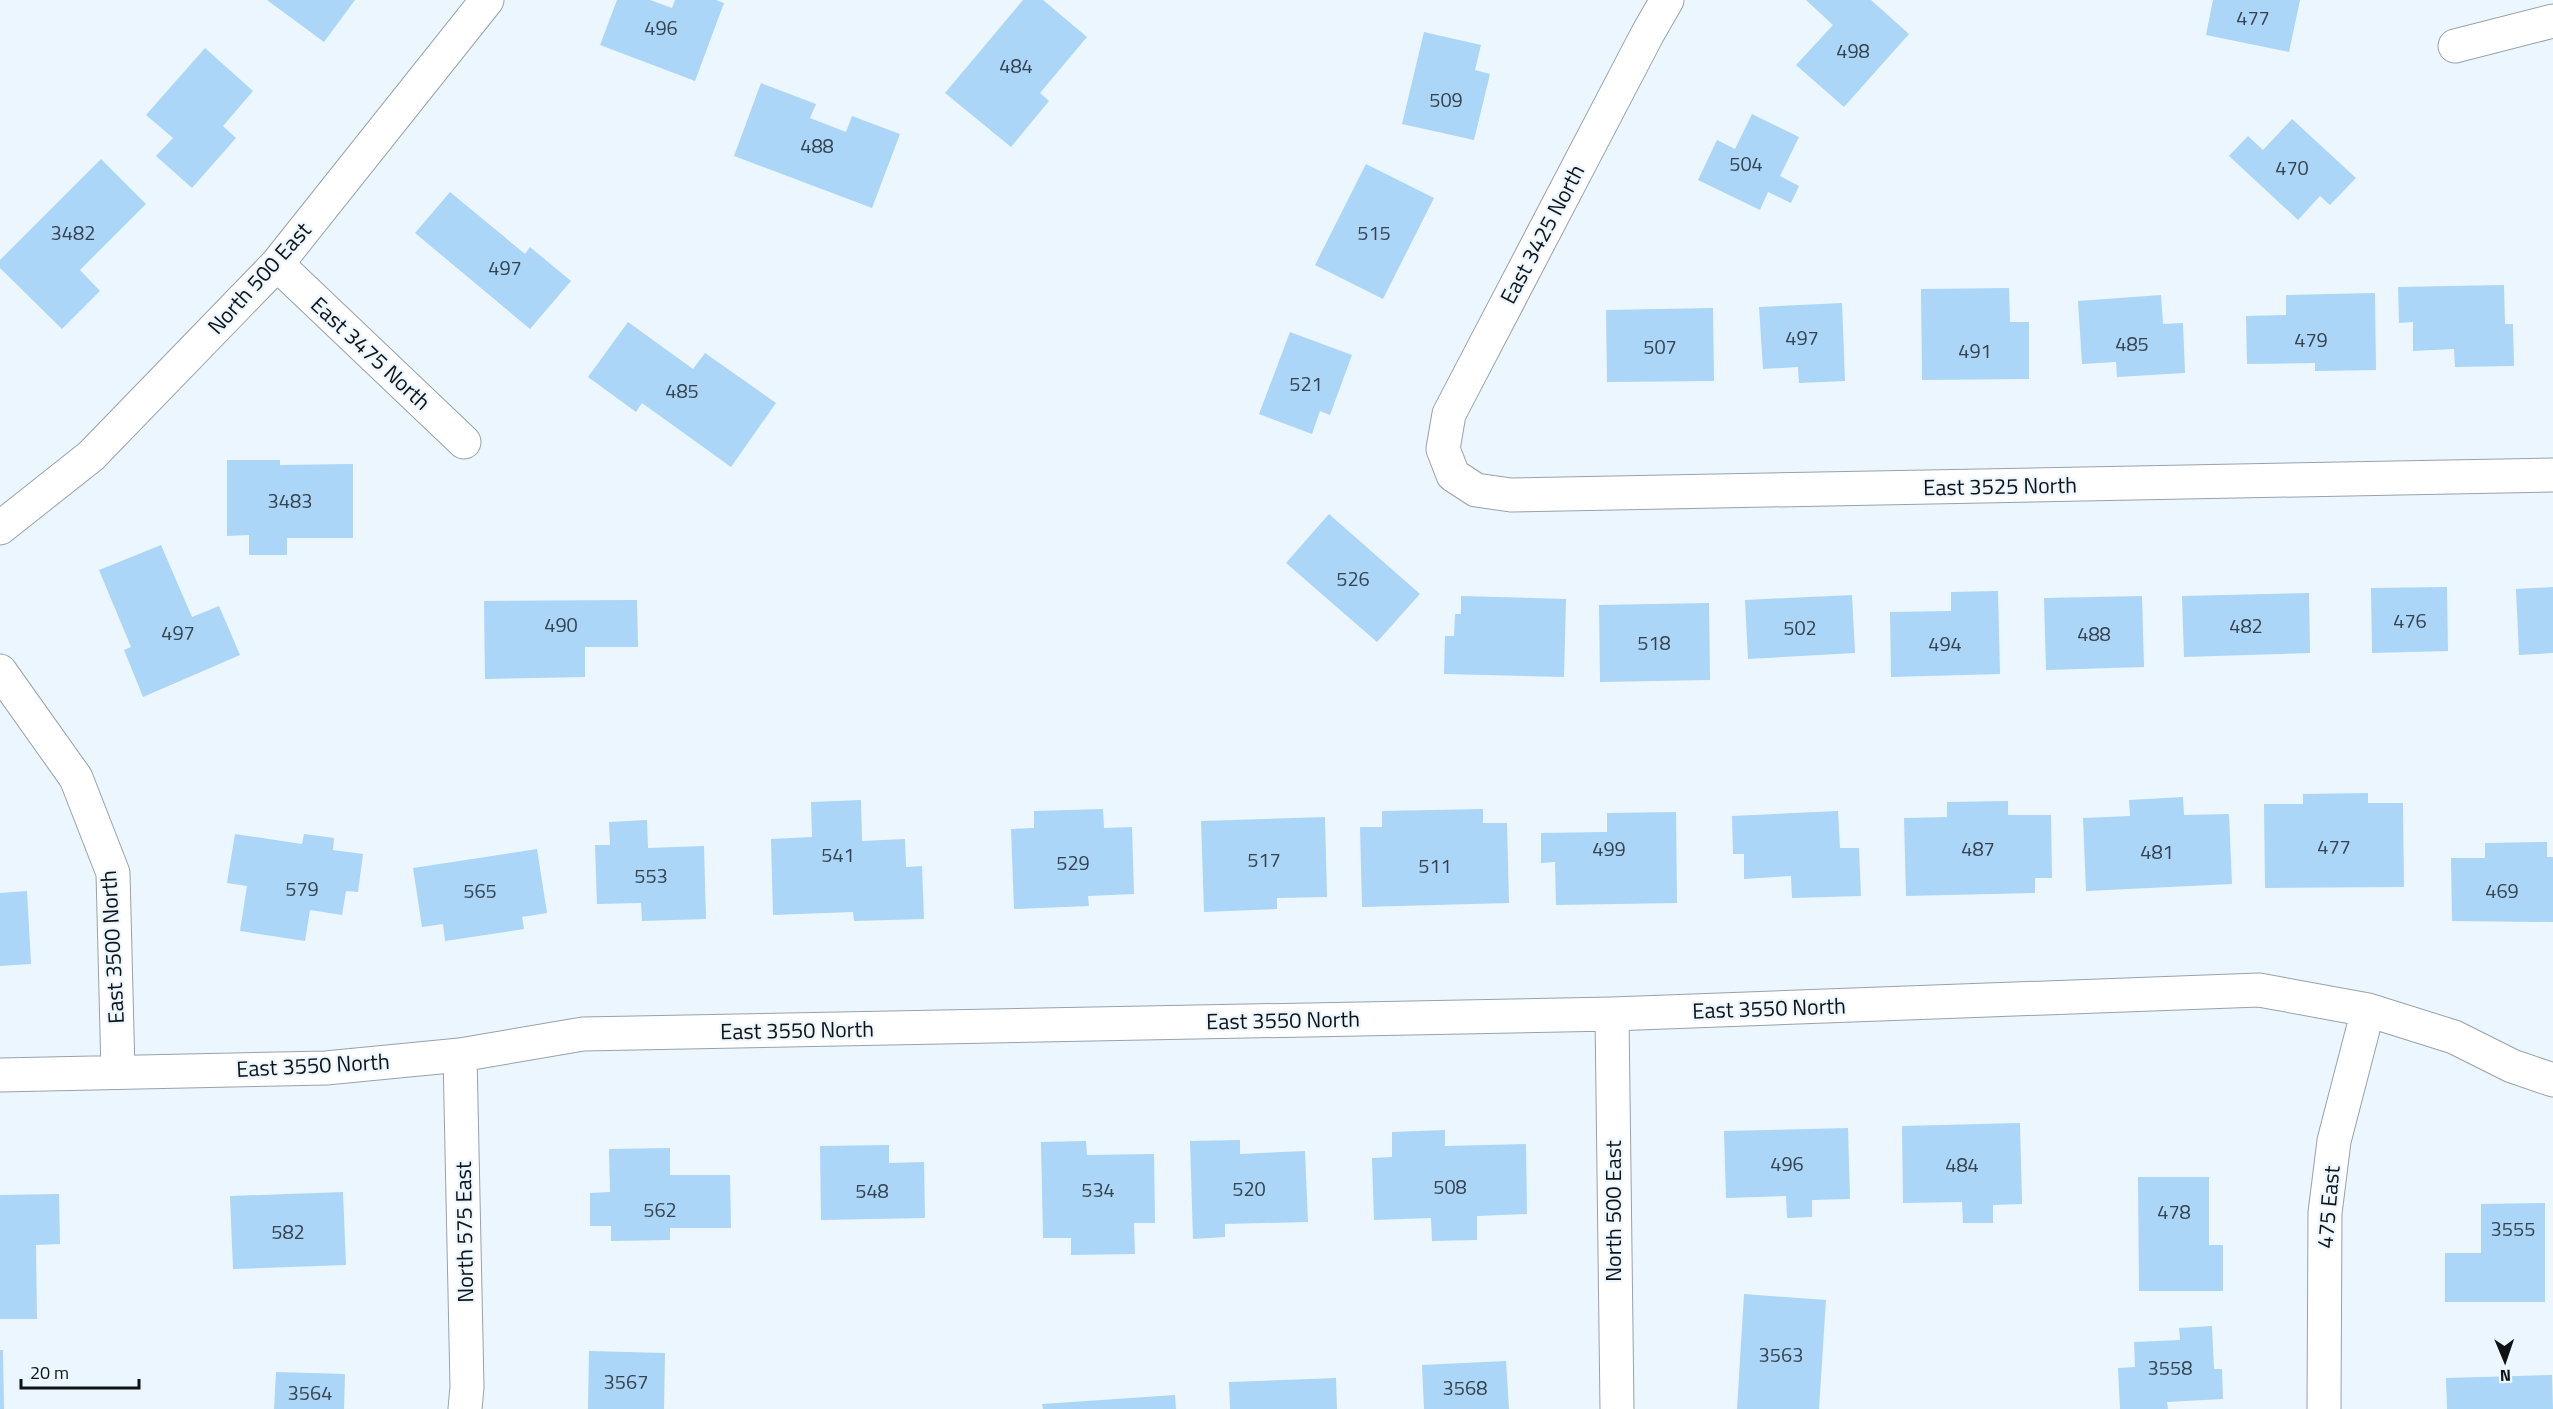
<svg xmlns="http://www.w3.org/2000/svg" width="2553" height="1409" font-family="'Titillium Web',sans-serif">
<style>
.building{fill:#abd6f7}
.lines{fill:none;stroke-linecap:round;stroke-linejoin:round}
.street-casing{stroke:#98a2a9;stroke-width:35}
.street{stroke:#fff;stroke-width:33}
.labels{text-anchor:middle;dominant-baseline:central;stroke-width:4.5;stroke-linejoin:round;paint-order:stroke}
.number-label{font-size:20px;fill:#36434e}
.street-label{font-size:22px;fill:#0f1215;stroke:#ecf6ff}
</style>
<rect width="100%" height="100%" fill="#ecf6ff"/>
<path class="building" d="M267 0H355L324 42Z
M617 0H650L672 8 675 0H716L724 3 695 81 600 45Z
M1023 0H1043L1087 37 1040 93 1049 101 1011 147 945 93Z
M1806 0H1871L1909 34 1844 107 1796 65 1833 25Z
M2213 0H2300L2289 52 2206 35Z
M1424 32 1481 45 1475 70 1490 74 1474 140 1402 124Z
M205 48 253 91 223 126 236 138 192 188 156 156 173 138 146 115Z
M761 83 816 104 810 118 846 132 852 116 900 134 872 208 734 156Z
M1752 114 1799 137 1780 176 1799 186 1791 203 1768 192 1760 210 1698 180 1717 140 1735 149Z
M2292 119 2356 178 2330 205 2320 196 2298 220 2229 156 2248 136 2263 150Z
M101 159 146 204 80 270 100 291 62 329 0 268V260Z
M1366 164 1434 198 1383 299 1315 265Z
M450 192 525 254 530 247 571 281 530 329 415 233Z
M2504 285 2505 324H2513L2514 366 2455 367 2454 349 2413 351V322L2399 323 2398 287Z
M2009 288 2010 322H2029V379L1922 380 1921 289Z
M2375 293 2376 370 2315 371V363L2247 364 2246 316 2286 315V295Z
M2161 295 2163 324 2183 323 2185 373 2117 377 2116 362 2082 364 2078 301Z
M1842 303 1845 381 1799 383 1798 367 1763 369 1759 307Z
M1713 308 1714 381 1607 382 1606 310Z
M628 322 693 369 705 353 776 403 731 467 642 403 636 412 588 377Z
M1290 332 1352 355 1330 415 1320 411 1312 434 1259 414Z
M227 460H280V465L353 464V538H287V555H249V535L227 536Z
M1329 514 1420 594 1377 642 1286 563Z
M161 545 192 617 219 606 240 655 143 697 124 650 131 647 99 570Z
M2447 587 2448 651 2372 653 2371 588Z
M2553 587V653L2519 655 2516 589Z
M1998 591 2000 674 1891 677 1890 612 1951 611V592Z
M2309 593 2310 653 2184 657 2182 596Z
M1852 595 1855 653 1748 659 1745 600Z
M1461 596 1566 599 1564 677 1444 674 1445 636H1454L1455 614H1461Z
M2142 596 2144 667 2046 670 2044 598Z
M637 600 638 647H585V677L485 679 484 601Z
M1709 603 1710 680 1600 682 1599 605Z
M2368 793V803H2403L2404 887 2265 888 2264 804H2303V794Z
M2183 797 2184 815 2229 814 2232 884 2086 891 2083 818 2130 816 2129 800Z
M861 800 862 841 905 839 906 867 922 866 924 919 854 921 853 912 773 915 771 839 812 837 811 802Z
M2008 801V815H2051L2052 878H2035V893L1906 896 1904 818 1947 817V802Z
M1103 809 1104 828 1132 827 1134 894 1088 896 1089 906 1014 909 1011 829 1034 828V811Z
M1483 809V823H1507L1509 903 1362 907 1360 827H1382V811Z
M1838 811 1840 848H1859L1861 896 1792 898 1791 876 1744 879V854H1733L1732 816Z
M1676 812 1677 903 1556 905 1555 862 1541 863V833L1607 832V813Z
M1325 817 1327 897 1277 898V909L1204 912 1201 821Z
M647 820 648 848 704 846 706 919 642 921 641 903 597 904 595 845H610L609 822Z
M235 834 302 844 304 834 334 838 333 850 363 854 358 892 346 891 342 915 310 910 305 941 240 931 247 886 227 883Z
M2547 842V857H2553V922L2452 921 2451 858H2485V843Z
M537 849 547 913 522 917 524 929 445 941 443 924 422 927 413 868Z
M27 891 31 964 0 966V893Z
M2020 1123 2022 1204 1993 1205V1223H1963L1962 1202 1903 1203 1902 1126Z
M1848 1128 1850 1199 1812 1200V1217L1787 1218 1786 1196 1726 1198 1724 1131Z
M1445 1130V1146L1526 1144 1527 1214 1477 1216V1240L1432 1241 1431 1218 1374 1220 1372 1158 1392 1157V1132Z
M1240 1140V1154L1305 1151 1308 1222 1225 1224V1237L1193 1239 1190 1141Z
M1086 1141 1087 1155 1154 1154 1155 1223H1134L1135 1254 1071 1255V1238H1043L1041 1142Z
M889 1145V1163L924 1162 925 1218 821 1220 820 1146Z
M670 1148V1175H730L731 1228H670V1240L611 1241V1226H590V1193L610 1192 609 1149Z
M2138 1177H2209V1245H2223V1291H2139Z
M343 1192 346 1265 233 1269 230 1196Z
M59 1194 60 1244 36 1245 37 1319H0V1195Z
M2545 1203V1302H2445V1253H2481V1204Z
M1744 1294 1826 1300 1819 1409H1737Z
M2212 1326 2214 1369H2222L2223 1399 2167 1402 2168 1409H2120L2118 1368 2135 1367 2134 1342 2180 1340 2179 1328Z
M0 1350H3L4 1409H0Z
M589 1351 665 1353 664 1409H588Z
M1506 1361 1509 1409H1424L1422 1365Z
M276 1372 345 1374 344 1409H274Z
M2552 1375 2553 1409H2447L2446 1378Z
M1336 1378 1337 1409H1230L1229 1382Z
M1175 1395 1176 1409H1043L1042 1404Z"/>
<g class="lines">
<defs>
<path id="street" d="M1667 0 1648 33 1449 414 1443 449 1453 475 1476 490 1511 495 2553 475
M2455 46 2553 21
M277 264 464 442
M0 528 91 456 277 264 487 0
M0 671 76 778 113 873 118 1072
M1612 1014 1617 1409
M460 1055 467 1387 465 1409
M0 1075 326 1068 460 1055 583 1034 1612 1014 2259 990 2368 1010 2454 1037 2512 1066 2553 1080
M2324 1409 2325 1213 2334 1141 2368 1010"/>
</defs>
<use href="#street" class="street-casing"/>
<use href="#street" class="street"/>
</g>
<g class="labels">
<g class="number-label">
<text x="2253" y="17">477</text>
<text x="661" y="27">496</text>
<text x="1853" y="50">498</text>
<text x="1016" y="65">484</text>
<text x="1446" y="99">509</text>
<text x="817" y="145">488</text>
<text x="1746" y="163">504</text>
<text x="2292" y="167">470</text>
<text x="73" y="232">3482</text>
<text x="1374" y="232">515</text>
<text x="505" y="267">497</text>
<text x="1802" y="337">497</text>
<text x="2311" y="339">479</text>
<text x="2132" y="343">485</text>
<text x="1660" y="346">507</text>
<text x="1975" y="350">491</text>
<text x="1306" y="383">521</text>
<text x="682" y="390">485</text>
<text x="290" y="500">3483</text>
<text x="1353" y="578">526</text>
<text x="2410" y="620">476</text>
<text x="561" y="624">490</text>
<text x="2246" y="625">482</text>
<text x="1800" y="627">502</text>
<text x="178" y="632">497</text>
<text x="2094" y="633">488</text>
<text x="1654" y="642">518</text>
<text x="1945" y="643">494</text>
<text x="2334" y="846">477</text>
<text x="1609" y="848">499</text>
<text x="1978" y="848">487</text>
<text x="2157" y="851">481</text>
<text x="838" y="854">541</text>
<text x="1264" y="859">517</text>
<text x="1073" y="862">529</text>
<text x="1435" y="865">511</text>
<text x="651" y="875">553</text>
<text x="302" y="888">579</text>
<text x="480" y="890">565</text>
<text x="2502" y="890">469</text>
<text x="1787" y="1163">496</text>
<text x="1962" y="1164">484</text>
<text x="1450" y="1186">508</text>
<text x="1249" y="1188">520</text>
<text x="1098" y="1189">534</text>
<text x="872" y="1190">548</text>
<text x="660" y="1209">562</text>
<text x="2174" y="1211">478</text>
<text x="2513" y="1228">3555</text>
<text x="288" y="1231">582</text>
<text x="1781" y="1354">3563</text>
<text x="2170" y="1367">3558</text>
<text x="626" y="1381">3567</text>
<text x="1465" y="1387">3568</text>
<text x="310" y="1392">3564</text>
</g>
<g class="street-label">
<text transform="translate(1542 234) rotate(-62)">East 3425 North</text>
<text transform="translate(259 278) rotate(-48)">North 500 East</text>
<text transform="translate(371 353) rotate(43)">East 3475 North</text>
<text transform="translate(2000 486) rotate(-1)">East 3525 North</text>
<text transform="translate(112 947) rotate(-93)">East 3500 North</text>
<text transform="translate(1769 1008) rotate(-2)">East 3550 North</text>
<text transform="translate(1283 1020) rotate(-1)">East 3550 North</text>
<text transform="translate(797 1030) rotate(-1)">East 3550 North</text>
<text transform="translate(313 1065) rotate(-3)">East 3550 North</text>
<text transform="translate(2328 1207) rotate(-85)">475 East</text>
<text transform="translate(1613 1211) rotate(-90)">North 500 East</text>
<text transform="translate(464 1232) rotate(-91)">North 575 East</text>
</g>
</g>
<g transform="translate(2505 1361) rotate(178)" stroke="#ecf6ff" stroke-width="4.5" paint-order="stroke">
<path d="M0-4.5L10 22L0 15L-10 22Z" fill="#0f1215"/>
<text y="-9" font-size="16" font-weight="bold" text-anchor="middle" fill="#0f1215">N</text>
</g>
<path d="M21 1379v9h118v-9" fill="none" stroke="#0f1215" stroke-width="3"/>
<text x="30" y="1379" font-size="18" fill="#0f1215" stroke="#ecf6ff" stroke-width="4.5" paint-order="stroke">20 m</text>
</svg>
